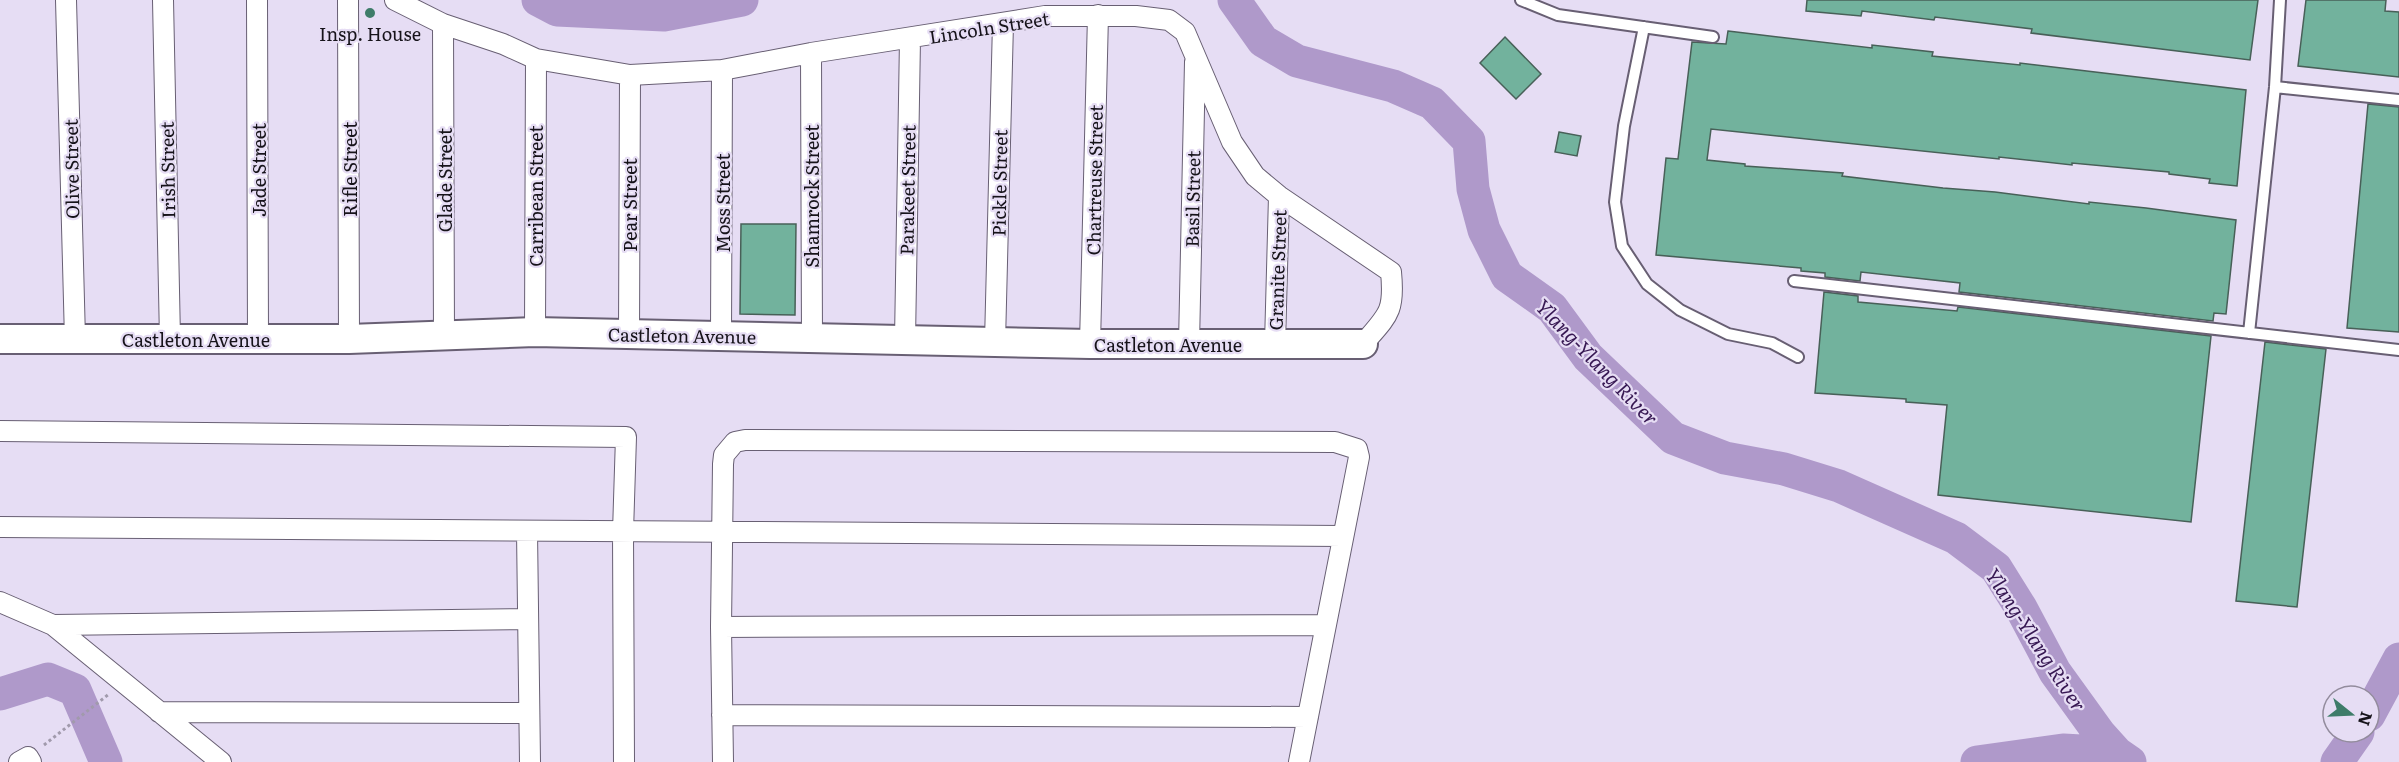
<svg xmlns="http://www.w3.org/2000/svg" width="2399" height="762" font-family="Literata,serif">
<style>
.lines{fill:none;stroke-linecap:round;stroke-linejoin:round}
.river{stroke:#af99ca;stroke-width:33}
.building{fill:#72b29d;stroke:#486058;stroke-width:1.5}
.lane-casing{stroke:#685f73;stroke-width:14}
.street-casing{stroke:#685f73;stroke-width:22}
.secondary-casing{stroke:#685f73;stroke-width:32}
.path{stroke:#a19aac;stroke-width:3;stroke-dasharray:3 3;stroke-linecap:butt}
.lane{stroke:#fff;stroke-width:10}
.street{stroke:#fff;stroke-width:20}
.secondary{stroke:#fff;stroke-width:28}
.poi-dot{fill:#3e7c69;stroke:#e6ddf4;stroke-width:2}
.labels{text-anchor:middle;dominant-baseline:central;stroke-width:4.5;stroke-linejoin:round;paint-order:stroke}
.street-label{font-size:18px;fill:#16131a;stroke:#e6ddf4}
.poi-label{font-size:18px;fill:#16131a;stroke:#e6ddf4}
.water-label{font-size:20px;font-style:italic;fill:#371853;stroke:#e6ddf4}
</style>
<rect width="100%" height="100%" fill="#e6ddf4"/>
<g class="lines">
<path class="river" d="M538 0 557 10 664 15 742 0
M1234 0 1263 41 1297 61 1393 86 1432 103 1469 141 1473 189 1484 230 1507 276 1552 308 1588 357 1673 438 1725 458 1784 469 1839 486 1956 538 1996 568 2021 608 2055 672 2099 733 2117 753 2130 762
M0 694 48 679 75 690 106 762
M2369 715 2399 659
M1977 762 2063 750 2117 753
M2337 762 2358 732"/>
</g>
<path class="building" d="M1807 0H2258L2250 60 2031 33 2032 29 1935 17 1934 20 1862 11 1861 16 1806 11Z
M2306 0H2386L2385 11 2399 12V77L2298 66Z
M1728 31 1872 48V45L1933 52 1932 56 2020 65V63L2246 90 2237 186 2209 183 2210 179 2169 174V172L2072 163V165L1999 157V159L1711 129 1707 160 1745 164V166L1843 173 1842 176 1943 188 1995 192 2089 204V202L2146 208 2236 220 2226 314 2214 313 2213 321 1959 292 1960 283 1861 272 1860 281 1825 277V273L1801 271V268L1656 255 1666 158 1678 159 1692 42 1726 44Z
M1505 37 1541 74 1516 99 1480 63Z
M2368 104 2399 107V332L2347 328Z
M1559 132 1581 136 1577 156 1555 152Z
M741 224H796L795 315 740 314Z
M1824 292 1858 296V302L1957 311 1958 307 2211 336 2191 522 1938 495 1947 405 1906 402V399L1815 393Z
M2265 342 2326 349 2297 607 2236 601Z"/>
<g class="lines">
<defs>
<path id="lane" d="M1521 0 1558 15 1713 37
M1644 27 1624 126 1615 202 1622 246 1647 284 1680 310 1728 334 1772 343 1798 357
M2275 87 2399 100
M1794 281 2399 350
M2249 333 2275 87 2280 0"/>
<path id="street" d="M66 0 75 339
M163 0 170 339
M257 0 258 339
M348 0 349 339
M395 0 443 24 503 44 536 59 630 75 722 70 811 53 1045 16H1136L1169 20 1185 32 1232 142 1255 176 1279 196 1391 272C1395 312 1388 315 1363 344
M443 24 444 337
M811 53 812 338
M535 332 536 59
M629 334 630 75
M721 336 722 70
M905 340 910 39
M995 342 1003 23
M1090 344 1098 15
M1189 344 1195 62
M1275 344 1279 196
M0 431 626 437 623 532 624 762
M0 527 1343 536
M527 531 530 762
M0 602 53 625 221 762
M53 625 528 619
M721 627 1326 625
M159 712 529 713
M722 715 1308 717
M19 762 28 757 31 762
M723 762 721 627 723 464 724 455 735 442 745 440 1335 442 1357 449 1359 457 1299 762"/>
<path id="secondary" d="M0 339H349L535 332 1090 344H1363"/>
</defs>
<use href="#lane" class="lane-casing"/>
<use href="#street" class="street-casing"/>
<use href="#secondary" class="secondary-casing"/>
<path class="path" d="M44 745 109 694"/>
<use href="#lane" class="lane"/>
<use href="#street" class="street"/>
<use href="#secondary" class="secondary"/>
</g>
<circle class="poi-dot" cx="370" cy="13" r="6"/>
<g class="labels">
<g class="street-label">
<text transform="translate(989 27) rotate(-9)">Lincoln Street</text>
<text transform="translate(71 169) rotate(-91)">Olive Street</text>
<text transform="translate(349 169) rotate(-90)">Rifle Street</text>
<text transform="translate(167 170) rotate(-91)">Irish Street</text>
<text transform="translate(258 170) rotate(-90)">Jade Street</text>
<text transform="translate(444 180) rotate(-90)">Glade Street</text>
<text transform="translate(1094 180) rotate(-89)">Chartreuse Street</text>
<text transform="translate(999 183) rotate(-89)">Pickle Street</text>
<text transform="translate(907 190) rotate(-89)">Parakeet Street</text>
<text transform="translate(535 196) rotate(-90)">Carribean Street</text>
<text transform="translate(811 196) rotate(-90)">Shamrock Street</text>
<text transform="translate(1192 199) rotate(-89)">Basil Street</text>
<text transform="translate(722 203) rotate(-90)">Moss Street</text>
<text transform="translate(629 205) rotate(-90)">Pear Street</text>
<text transform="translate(1277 270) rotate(-88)">Granite Street</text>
<text transform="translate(682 335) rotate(1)">Castleton Avenue</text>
<text x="196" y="339">Castleton Avenue</text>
<text x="1168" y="344">Castleton Avenue</text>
</g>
<g class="poi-label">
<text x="370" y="33">Insp. House</text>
</g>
<g class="water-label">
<text transform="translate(1598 361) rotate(46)">Ylang-Ylang River</text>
<text transform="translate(2037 639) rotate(57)">Ylang-Ylang River</text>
</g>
</g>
<g transform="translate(2351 714) rotate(108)"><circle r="28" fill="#e6ddf4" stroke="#938c9d" stroke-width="1.5"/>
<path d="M0-4.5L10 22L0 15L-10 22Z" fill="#3e7c69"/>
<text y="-9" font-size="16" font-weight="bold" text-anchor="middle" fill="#16131a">N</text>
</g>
</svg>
